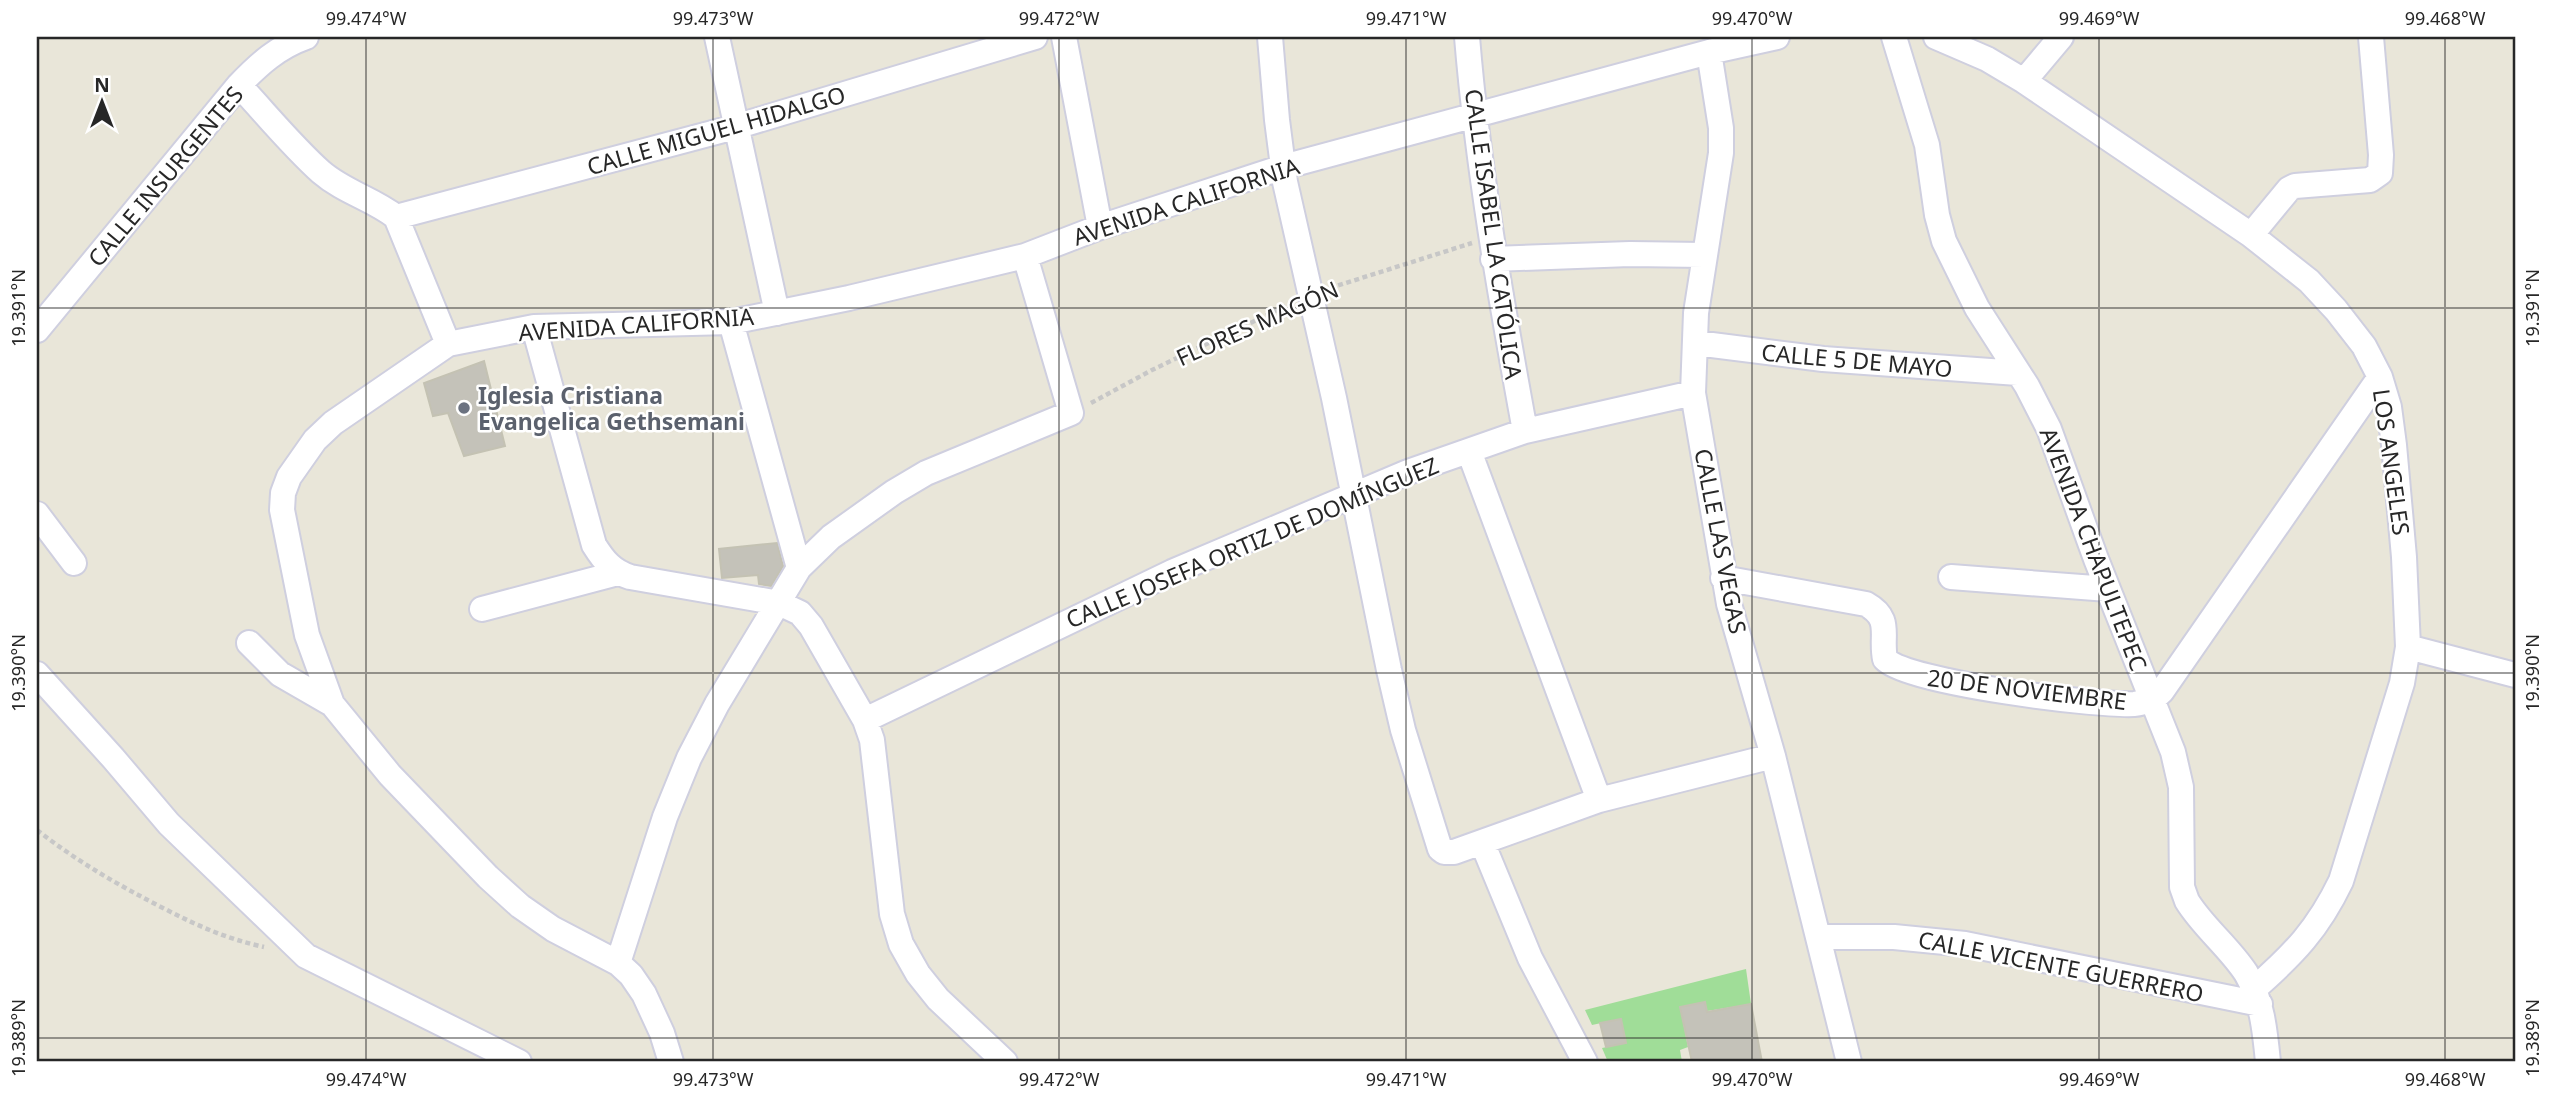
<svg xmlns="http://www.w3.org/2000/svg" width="2552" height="1099" font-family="'Noto Sans',sans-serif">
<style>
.green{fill:#a0dd98}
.building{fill:#c4c2b9;stroke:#c4c2b3;stroke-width:2}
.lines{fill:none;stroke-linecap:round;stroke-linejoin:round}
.minor-casing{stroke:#cfcfdf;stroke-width:28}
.path{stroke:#c7c7c7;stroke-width:4.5;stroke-dasharray:5 3.5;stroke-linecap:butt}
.minor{stroke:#fff;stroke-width:24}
.ticks{fill:none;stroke:#272727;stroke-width:2;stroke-opacity:0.45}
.worship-dot{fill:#6b7280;stroke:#fff;stroke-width:2.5}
.labels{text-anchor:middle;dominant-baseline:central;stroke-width:5;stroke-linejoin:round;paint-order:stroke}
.street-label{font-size:23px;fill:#272727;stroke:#fff}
.worship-label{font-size:23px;font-weight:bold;fill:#5b616d;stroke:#fff;text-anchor:start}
.neatline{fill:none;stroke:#272727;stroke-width:2.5}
.ticks-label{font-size:18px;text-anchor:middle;fill:#272727}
</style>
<rect width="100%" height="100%" fill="#e9e6d9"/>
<path class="green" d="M1746 969 1751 1004 1707 1011 1705 1002 1680 1007 1688 1047 1680 1050 1682 1062H1608L1602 1048 1626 1043 1620 1019 1592 1025 1585 1010Z"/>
<path class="building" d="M484 361 505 446 464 456 448 413 433 416 424 383Z
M777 543 783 566 771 586 759 584 758 575 722 578 719 549Z
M1705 1002 1707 1012 1751 1004 1762 1062H1692L1680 1007Z
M1621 1019 1626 1043 1606 1047 1600 1023Z"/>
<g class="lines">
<defs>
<path id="minor" d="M717 37 777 313
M1064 37 1100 227
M1270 37 1277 120 1285 182 1334 398 1389 670 1403 730 1440 849 1444 852H1454L1599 800 1773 756
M1467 37C1478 170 1501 300 1525 431
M1894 37 1927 145 1937 215 1944 241 1977 308 2027 386 2049 429 2096 559 2173 752 2181 787 2182 887 2187 901C2203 927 2229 947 2246 973 2262 1000 2265 1031 2268 1062
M1936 37 1987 59 2024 81 2251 235 2309 281 2336 310 2364 346 2380 377 2389 407 2394 445 2404 557 2408 647 2402 683 2341 881C2318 929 2294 954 2254 989
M1709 52 1721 128V153L1696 313 1693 393 1729 604 1773 756 1849 1062
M2024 81 2061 37
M239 85C266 114 292 146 321 172 344 192 373 199 396 217L448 344
M396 217 735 127 1035 37
M2251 235 2289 189 2295 186 2370 180 2380 173 2381 155 2371 37
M1493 259 1630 254 1704 255
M731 322 799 568
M534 327 594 545C604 561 612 571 630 577L779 603 800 613 811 626 865 720 872 740 892 914 901 944 918 974 938 999 1005 1062
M37 330 239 85C259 64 278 47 306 37
M1696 343 1823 359 2018 373
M1469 451 1599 800
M37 514 74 563
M1951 577 2108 589
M1723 578 1866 604C1893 619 1880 635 1885 659 1907 683 2097 706 2134 704 2146 703 2154 699 2162 691L2380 377
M482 609 618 573
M249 643 280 674 332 704
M2408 647 2515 675
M37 674 113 758 169 824 306 956 519 1062
M865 720 1172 572 1408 472 1525 431 1693 393
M1482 842 1530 958 1585 1062
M1819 937H1894L1965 944 2260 1004
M618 963 665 817 689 758 717 704 799 568 831 537 894 492 926 473 1071 413 1025 256
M671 1062 662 1033 644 994 631 975 618 963 553 929 520 906 488 877 390 775 332 704 307 635 282 510 283 493 289 477 315 440 333 423 448 344 534 327 731 322 849 298 1025 256 1100 227 1283 167 1709 52 1777 37"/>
</defs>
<use href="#minor" class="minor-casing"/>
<path class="path" d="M1330 288 1472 243
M1091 403 1152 370 1290 304
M37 830C78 862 118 885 165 909 198 926 227 939 264 947"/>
<use href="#minor" class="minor"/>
</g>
<path class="ticks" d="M366 37V1062M713 37V1062M1059 37V1062M1406 37V1062M1752 37V1062M2099 37V1062M2445 37V1062M37 308H2515M37 673H2515M37 1038H2515"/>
<circle class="worship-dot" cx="464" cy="408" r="7"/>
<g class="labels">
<g class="street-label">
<text transform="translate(716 130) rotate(-16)">CALLE MIGUEL HIDALGO</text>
<text transform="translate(165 176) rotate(-50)">CALLE INSURGENTES</text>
<text transform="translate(1186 201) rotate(-18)">AVENIDA CALIFORNIA</text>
<text transform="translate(1494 234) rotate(82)">CALLE ISABEL LA CATÓLICA</text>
<text transform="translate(1257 323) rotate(-24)">FLORES MAGÓN</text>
<text transform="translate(636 324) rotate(-4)">AVENIDA CALIFORNIA</text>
<text transform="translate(1857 360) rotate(5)">CALLE 5 DE MAYO</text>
<text transform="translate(2392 462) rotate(82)">LOS ANGELES</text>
<text transform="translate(1721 541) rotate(79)">CALLE LAS VEGAS</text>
<text transform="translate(1252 542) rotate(-23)">CALLE JOSEFA ORTIZ DE DOMÍNGUEZ</text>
<text transform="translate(2094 549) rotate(69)">AVENIDA CHAPULTEPEC</text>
<text transform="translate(2027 689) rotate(7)">20 DE NOVIEMBRE</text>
<text transform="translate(2061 966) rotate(11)">CALLE VICENTE GUERRERO</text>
</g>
<g class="worship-label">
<text x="478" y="395">Iglesia Cristiana<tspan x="478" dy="26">Evangelica Gethsemani</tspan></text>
</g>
</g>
<rect width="2552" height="1099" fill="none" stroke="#ffffff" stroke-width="77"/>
<g transform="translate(102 102)" stroke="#ffffff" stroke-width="5" paint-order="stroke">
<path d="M0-5L12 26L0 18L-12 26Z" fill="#272727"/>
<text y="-10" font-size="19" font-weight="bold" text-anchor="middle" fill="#272727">N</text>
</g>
<rect x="38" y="38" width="2476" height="1022" class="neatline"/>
<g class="ticks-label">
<text x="366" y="25">99.474°W</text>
<text x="713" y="25">99.473°W</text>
<text x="1059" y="25">99.472°W</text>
<text x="1406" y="25">99.471°W</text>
<text x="1752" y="25">99.470°W</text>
<text x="2099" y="25">99.469°W</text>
<text x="2445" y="25">99.468°W</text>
<text transform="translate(19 308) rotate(-90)" y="6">19.391°N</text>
<text transform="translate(2533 308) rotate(-90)" y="6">19.391°N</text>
<text transform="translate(19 673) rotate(-90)" y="6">19.390°N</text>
<text transform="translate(2533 673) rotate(-90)" y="6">19.390°N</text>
<text transform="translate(19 1038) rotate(-90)" y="6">19.389°N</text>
<text transform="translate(2533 1038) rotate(-90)" y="6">19.389°N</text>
<text x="366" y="1086">99.474°W</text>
<text x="713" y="1086">99.473°W</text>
<text x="1059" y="1086">99.472°W</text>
<text x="1406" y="1086">99.471°W</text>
<text x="1752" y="1086">99.470°W</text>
<text x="2099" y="1086">99.469°W</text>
<text x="2445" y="1086">99.468°W</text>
</g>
</svg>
